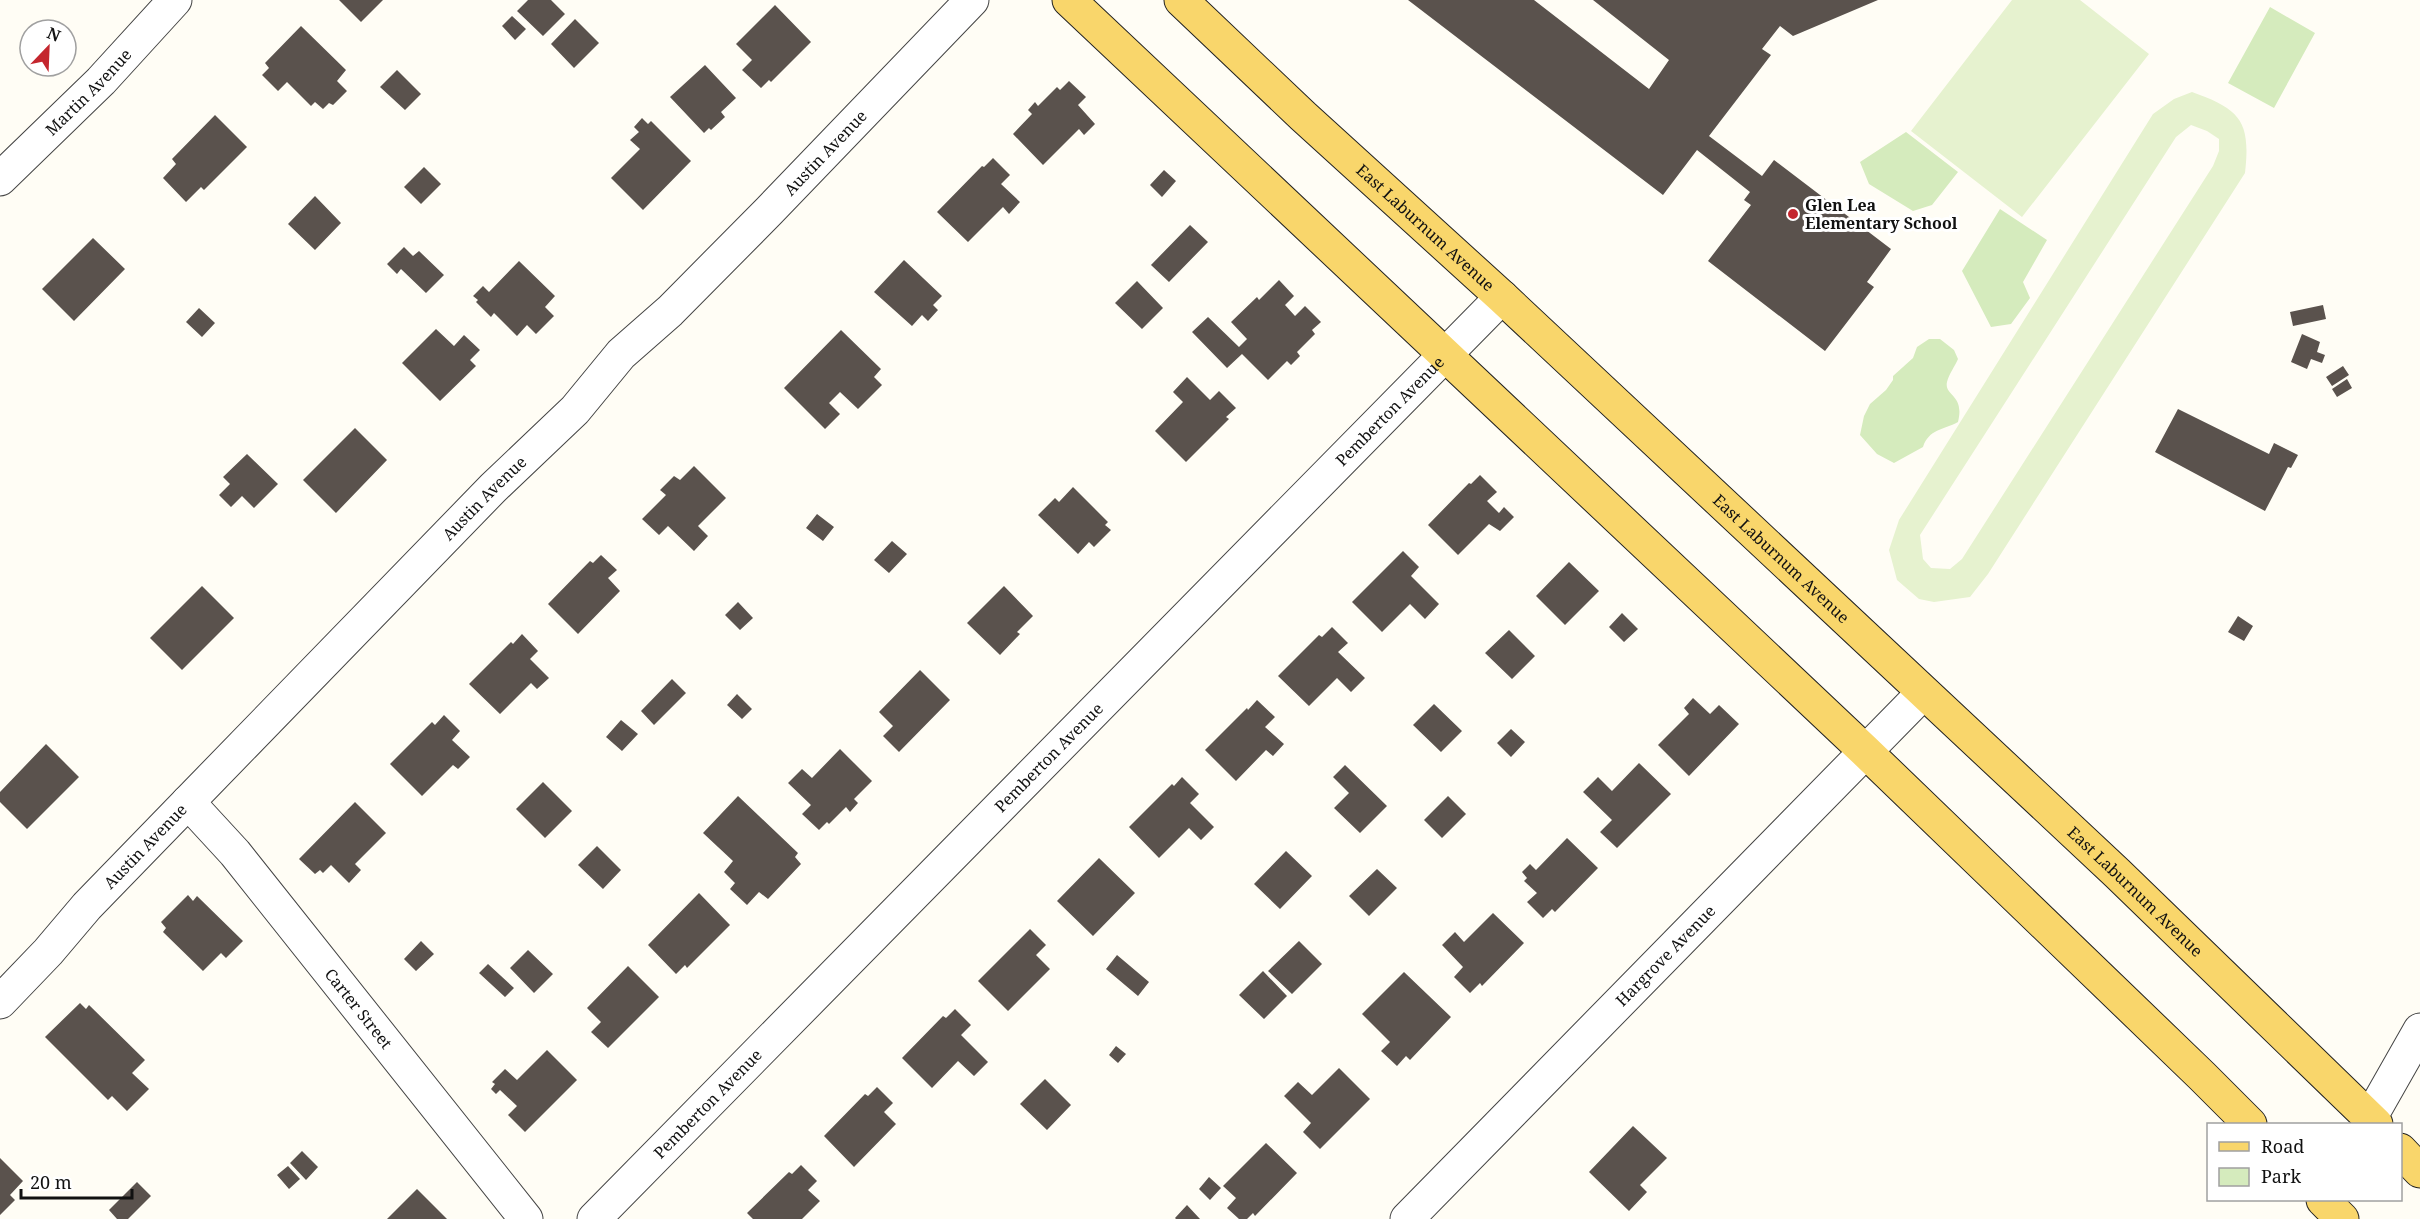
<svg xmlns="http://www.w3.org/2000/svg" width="2420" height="1219" font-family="'Noto Serif',serif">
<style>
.green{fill:#d5ebbd}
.pitch{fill:#e6f2cf;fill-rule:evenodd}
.building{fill:#5a524d}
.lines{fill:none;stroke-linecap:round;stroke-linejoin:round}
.minor-casing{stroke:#444;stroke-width:35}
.major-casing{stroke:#222;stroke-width:35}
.minor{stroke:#fff;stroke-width:33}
.major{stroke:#f9d66b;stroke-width:33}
.poi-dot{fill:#c4262e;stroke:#fff;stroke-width:2}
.labels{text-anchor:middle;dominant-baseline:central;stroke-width:6;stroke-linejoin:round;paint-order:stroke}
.street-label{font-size:16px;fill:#111;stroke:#fff}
.poi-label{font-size:16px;font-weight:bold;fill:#111;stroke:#fff;text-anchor:start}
</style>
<rect width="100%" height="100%" fill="#fffdf5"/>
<path class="green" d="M2270 7 2315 33 2274 108 2228 83Z
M1906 132 1958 172 1932 205 1913 211 1869 184 1860 162Z
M2000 209 2047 240 2023 282 2030 298 2011 324 1991 327 1962 271Z
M1929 339H1940L1954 350 1958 359C1955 366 1949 374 1947 382 1944 396 1965 394 1958 422 1943 430 1929 429 1923 447L1894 463 1877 454 1860 435 1864 416 1870 404 1886 390 1893 380V376L1913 358 1917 347Z"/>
<path class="pitch" d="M2012 0H2080L2149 54 2022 217 1911 131Z
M2192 92C2240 109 2251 121 2245 173L1988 574 1970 597 1934 602 1919 599 1897 580 1889 550 1899 520 2153 114 2174 99ZM2191 125 2207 131 2219 139V151L2213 166 1962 559 1950 569 1931 568 1923 559 1920 535 2176 137Z"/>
<path class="building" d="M339 0H383L361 22Z
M528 0H551L565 14 543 36 517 11Z
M1408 0H1534L1649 89 1669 60 1593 0H1878L1793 36 1780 26 1762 49 1771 55 1709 136 1762 176 1774 160 1891 249 1867 282 1874 287 1825 351 1708 261 1751 205 1744 200 1750 192 1697 150 1663 195Z
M775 5 811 42 771 82 769 80 761 88 742 70 752 60 736 44Z
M512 16 526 29 515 40 502 26Z
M575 19 599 43 574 68 551 44Z
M301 26 346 70 337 81 347 91 333 105 329 103 323 109 315 102 311 106 287 82 278 91 262 75 269 68 265 63Z
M705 65 736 98 721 112 725 117 711 130 709 128 704 133 670 97Z
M397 70 421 94 405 110 380 87Z
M1069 81 1086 97 1078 105 1095 124 1084 135 1079 129 1043 165 1013 134 1032 114 1028 110 1035 102 1038 106 1057 87 1060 90Z
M215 115 247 147 204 190 201 187 186 202 163 178 176 164 172 159Z
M642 118 648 124 651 121 691 161 643 210 611 178 640 149 630 140 639 132 634 127Z
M993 158 1010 175 1001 184 1020 202 1009 214 1003 207 968 242 937 212 982 166 984 167Z
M424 167 441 184 421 204 404 187Z
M1164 170 1176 181 1162 197 1150 185Z
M315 196 341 223 315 250 288 224Z
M1190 225 1208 242 1169 282 1151 265Z
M93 238 125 269 74 321 42 289Z
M404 247 413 256 419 251 444 275 426 293 401 269 397 274 387 264Z
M904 260 942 296 933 305 938 310 928 321 922 315 912 326 874 292Z
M519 261 555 296 545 307 554 316 536 334 527 325 517 336 494 313 491 317 476 302 478 300 473 296 483 286 489 292Z
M1279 280 1294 296 1285 305 1295 316 1305 306 1321 322 1312 330 1315 334 1297 352 1300 356 1291 365 1287 361 1268 380 1242 354 1227 368 1192 332 1208 317 1239 347 1247 339 1231 322 1257 297 1259 300Z
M1137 281 1163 308 1142 329 1115 303Z
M2323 305 2326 319 2293 326 2290 312Z
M199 308 215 323 202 337 186 322Z
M436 329 454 346 464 335 480 350 470 360 476 366 440 401 402 363Z
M841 330 881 369 874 377 882 385 858 409 840 392 829 403 840 414 825 429 784 388Z
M2302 334 2320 342 2317 352 2325 355 2322 363 2311 359 2307 369 2291 362Z
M2343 366 2349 375 2332 386 2326 377Z
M1187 377 1210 400 1219 391 1236 408 1226 417 1229 419 1186 462 1155 431 1183 402 1173 392Z
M2347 379 2352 388 2337 397 2332 389Z
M2178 409 2269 454 2274 443 2298 455 2291 468 2288 467 2265 511 2155 452Z
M355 428 387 460 336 513 303 480Z
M247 454 278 484 254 508 242 496 231 507 219 495 230 484 223 477Z
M694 466 726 498 698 526 708 536 694 551 668 526 659 535 642 519 666 495 660 490 674 476 680 480Z
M1480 475 1497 492 1487 501 1499 513 1504 507 1514 517 1500 531 1489 524 1458 555 1428 525 1469 483 1471 484Z
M1073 487 1108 522 1105 525 1111 530 1094 547 1089 542 1078 554 1038 515 1055 498 1059 502Z
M817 514 834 527 823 541 806 528Z
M892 541 907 554 889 573 874 560Z
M1403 551 1419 567 1411 576 1439 604 1425 619 1410 604 1382 632 1352 602Z
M601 555 617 570 608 578 620 591 578 634 548 604 590 561 593 563Z
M1569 562 1599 591 1565 625 1536 596Z
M202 586 234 618 182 670 150 638Z
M1004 586 1033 616 1017 632 1020 634 1000 655 967 623Z
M738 602 753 618 740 630 725 615Z
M1622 613 1638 629 1624 642 1609 627Z
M2238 616 2253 626 2244 641 2228 632Z
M1332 627 1348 643 1338 652 1365 678 1351 692 1337 678 1309 706 1278 676 1319 635 1322 637Z
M1509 630 1535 656 1512 679 1485 653Z
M522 634 538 651 530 659 549 678 537 689 531 683 500 714 469 684 511 642 513 644Z
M920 670 950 700 899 752 883 736 893 726 879 712Z
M672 679 686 693 654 725 641 711Z
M737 694 752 709 742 719 727 705Z
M1693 698 1710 714 1719 705 1739 724 1689 776 1658 745 1689 714 1684 708Z
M1257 700 1275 717 1265 727 1284 744 1273 756 1266 750 1236 781 1205 750 1247 708 1248 710Z
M1434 704 1462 731 1441 752 1413 725Z
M444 715 460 731 452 740 470 757 458 769 453 765 422 796 390 764 432 722 435 725Z
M621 720 638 734 622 751 606 737Z
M1511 729 1525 742 1511 757 1497 743Z
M46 744 79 777 27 829 0 802V792Z
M840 749 872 781 854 799 858 803 850 812 846 807 829 824 827 822 819 830 802 814 811 805 788 783 802 769 812 778Z
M1639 763 1671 794 1617 848 1600 832 1612 820 1583 792 1598 777 1612 791Z
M1345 765 1387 806 1360 833 1334 808 1349 793 1333 777Z
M1182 777 1199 794 1190 803 1214 827 1201 840 1189 828 1159 858 1129 827 1172 784 1174 786Z
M543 782 572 811 545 838 516 809Z
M738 796 798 853 795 857 801 864 768 899 759 892 747 905 730 889 735 883 724 872 733 861 703 833Z
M1448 796 1466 814 1442 838 1424 820Z
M355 802 386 833 355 864 361 870 349 883 331 865 323 873 320 870 315 874 299 859Z
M1567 838 1598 868 1555 912 1552 909 1543 918 1527 902 1537 893 1524 881 1527 878 1522 872 1530 864 1536 870Z
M597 846 621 870 603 889 578 865Z
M1286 851 1312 876 1280 909 1254 884Z
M1099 858 1135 893 1093 936 1057 901Z
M1377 869 1397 888 1369 916 1349 896Z
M699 893 730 925 687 968 685 965 676 974 648 945Z
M188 895 193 901 197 896 243 941 226 958 221 953 203 971 163 932 166 928 161 922Z
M1493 913 1524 943 1482 986 1480 983 1470 993 1454 977 1463 967 1442 945 1455 932 1464 942Z
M1030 929 1046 945 1036 955 1050 969 1008 1011 978 981Z
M421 941 434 954 416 971 404 959Z
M1299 941 1322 964 1292 994 1268 971Z
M528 950 553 974 534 993 510 968Z
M1117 955 1149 982 1138 996 1106 969Z
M488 964 514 988 505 997 479 973Z
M628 966 659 997 608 1048 591 1032 601 1022 587 1008Z
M1263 971 1287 996 1264 1019 1239 995Z
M1404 972 1451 1017 1410 1060 1406 1056 1397 1066 1381 1051 1390 1042 1362 1014Z
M80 1003 86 1009 89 1005 145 1060 132 1073 149 1089 127 1111 112 1096 108 1100 45 1037Z
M955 1009 971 1025 961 1035 988 1062 974 1076 958 1061 932 1088 902 1058 943 1016 946 1018Z
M1116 1046 1126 1054 1118 1063 1109 1055Z
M547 1050 577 1080 525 1132 508 1115 517 1106 500 1090 496 1094 491 1089 495 1084 492 1082 505 1069 517 1080Z
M1339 1068 1370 1099 1320 1149 1303 1132 1311 1123 1284 1096 1298 1082 1312 1095Z
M1045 1079 1071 1105 1047 1130 1020 1104Z
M877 1087 893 1103 884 1112 896 1124 854 1167 824 1136 865 1094 868 1096Z
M1633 1126 1667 1158 1640 1185 1647 1192 1629 1211 1589 1172Z
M1266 1143 1297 1173 1255 1216 1253 1213 1247 1219H1239L1227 1208 1236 1198 1223 1186Z
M302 1151 318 1167 306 1180 290 1163Z
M0 1158 23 1181 10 1195 15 1200 0 1215Z
M801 1165 817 1181 808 1190 820 1201 802 1219H753L747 1213 789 1172 792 1174Z
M288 1166 300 1179 289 1189 277 1175Z
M1209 1177 1221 1188 1210 1200 1199 1189Z
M137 1182 151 1196 128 1219H117L109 1210Z
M417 1189 447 1219H387Z
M1187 1205 1200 1219H1176L1175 1218Z"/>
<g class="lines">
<defs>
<g id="minor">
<path id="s1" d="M0 179 101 81 175 0"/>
<path id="s2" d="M188 802 235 853 526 1219"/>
<path id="s3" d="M0 1002 48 952 87 906 188 802 493 488 575 410 621 354 670 311 769 211 972 0"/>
<path d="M2370 1118 2420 1030"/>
<path id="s4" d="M594 1219 1502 297"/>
<path id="s5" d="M1407 1219 1923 693"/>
</g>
<g id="major">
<path d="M1069 0 1865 751 2202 1076 2250 1124"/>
<path id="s6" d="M1181 0 1303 116 1502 297 2117 873 2376 1124"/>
<path d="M2400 1150 2420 1171"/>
<path d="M2323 1200 2342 1219"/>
</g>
</defs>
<use href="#minor" class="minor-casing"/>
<use href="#major" class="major-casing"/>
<use href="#minor" class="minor"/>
<use href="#major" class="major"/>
</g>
<circle class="poi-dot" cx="1793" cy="214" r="6"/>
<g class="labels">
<g class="street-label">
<text stroke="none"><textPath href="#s1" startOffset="124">Martin Avenue</textPath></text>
<text stroke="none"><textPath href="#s3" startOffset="1185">Austin Avenue</textPath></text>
<text stroke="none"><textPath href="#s6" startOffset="334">East Laburnum Avenue</textPath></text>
<text stroke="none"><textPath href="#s4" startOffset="1134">Pemberton Avenue</textPath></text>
<text stroke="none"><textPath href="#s3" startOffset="699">Austin Avenue</textPath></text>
<text stroke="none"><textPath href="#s6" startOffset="820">East Laburnum Avenue</textPath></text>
<text stroke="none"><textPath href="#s4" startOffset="648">Pemberton Avenue</textPath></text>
<text stroke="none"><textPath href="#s3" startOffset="213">Austin Avenue</textPath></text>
<text stroke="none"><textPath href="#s6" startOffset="1306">East Laburnum Avenue</textPath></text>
<text stroke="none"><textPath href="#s5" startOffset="369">Hargrove Avenue</textPath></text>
<text stroke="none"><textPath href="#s2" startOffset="268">Carter Street</textPath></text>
<text stroke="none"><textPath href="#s4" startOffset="162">Pemberton Avenue</textPath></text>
</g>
<g class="poi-label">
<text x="1805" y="205">Glen Lea<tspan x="1805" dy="18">Elementary School</tspan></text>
</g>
</g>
<rect x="2207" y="1123" width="195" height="78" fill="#ffffff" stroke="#a0a0a0" stroke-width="1.5"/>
<rect x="2219" y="1142" width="30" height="9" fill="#f9d66b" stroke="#a0a0a0" stroke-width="1.5"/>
<text x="2261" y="1153" font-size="18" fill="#111111">Road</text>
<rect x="2219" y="1168" width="30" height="18" fill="#d5ebbd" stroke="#a0a0a0" stroke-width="1.5"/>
<text x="2261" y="1183" font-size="18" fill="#111111">Park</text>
<g transform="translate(48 48) rotate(23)"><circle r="28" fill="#ffffff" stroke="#a0a0a0" stroke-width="1.5"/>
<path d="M0-4.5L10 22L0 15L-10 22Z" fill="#c4262e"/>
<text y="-9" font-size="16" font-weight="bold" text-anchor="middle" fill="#111111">N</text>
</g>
<path d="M21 1189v9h111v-9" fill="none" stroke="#111111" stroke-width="3"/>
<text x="30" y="1189" font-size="18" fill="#111111" stroke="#ffffff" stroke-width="4.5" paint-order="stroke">20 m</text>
</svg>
